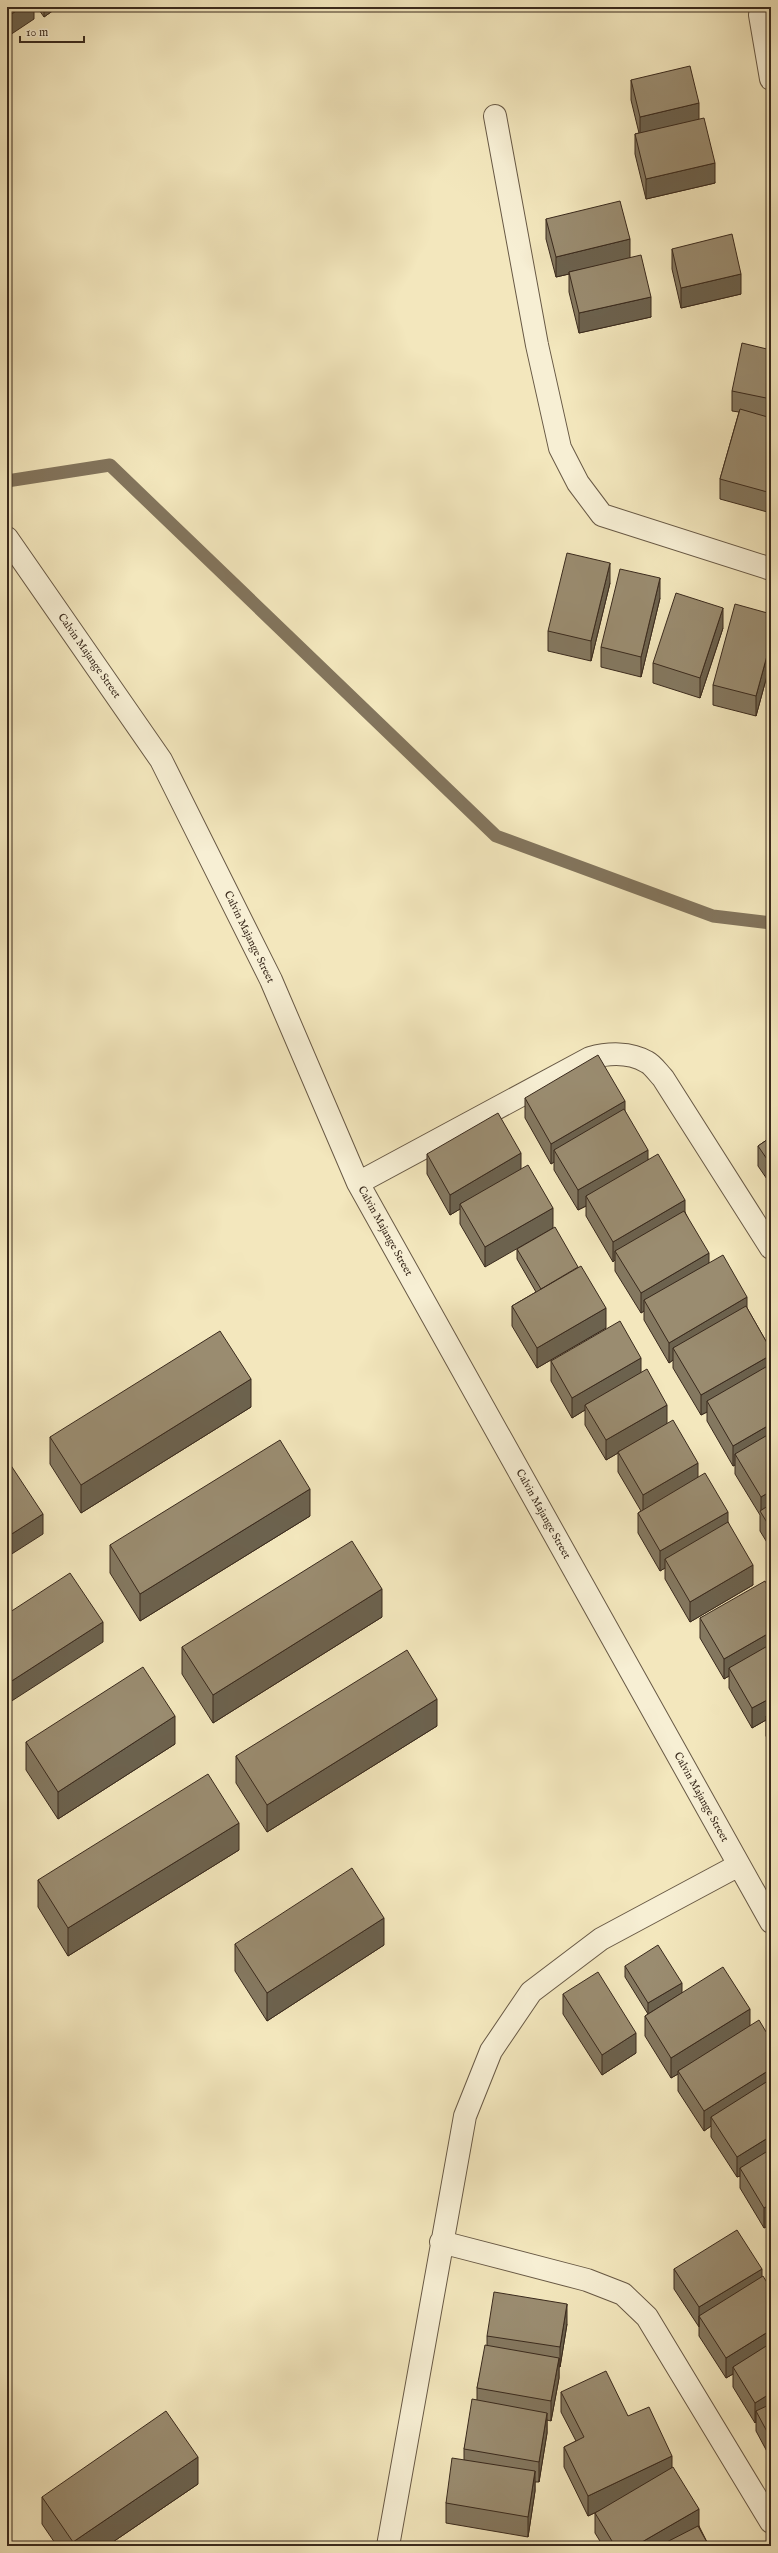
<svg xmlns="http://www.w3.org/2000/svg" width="778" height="2553" font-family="'IM FELL English',serif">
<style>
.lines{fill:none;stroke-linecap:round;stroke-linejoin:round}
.stream{stroke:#83755d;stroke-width:13}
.minor-casing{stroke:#685945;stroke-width:24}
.minor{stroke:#f7efd4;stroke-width:22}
.wall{fill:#847860;stroke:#3a2a1d}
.shaded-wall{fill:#6c624e;stroke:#3a2a1d}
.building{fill:#9a8c70;stroke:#3a2a1d}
.labels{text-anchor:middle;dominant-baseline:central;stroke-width:3.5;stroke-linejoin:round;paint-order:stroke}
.street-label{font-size:11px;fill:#3a2a1d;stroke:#f7efd4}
</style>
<rect width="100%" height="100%" fill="#f3e7bd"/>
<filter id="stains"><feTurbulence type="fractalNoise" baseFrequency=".005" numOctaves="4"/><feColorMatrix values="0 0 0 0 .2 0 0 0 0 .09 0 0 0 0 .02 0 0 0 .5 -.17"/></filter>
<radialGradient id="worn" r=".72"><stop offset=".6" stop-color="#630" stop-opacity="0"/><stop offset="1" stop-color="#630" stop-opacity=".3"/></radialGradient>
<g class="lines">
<path class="stream" d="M7 481 110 465 496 836 713 916 771 923"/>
<defs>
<path id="minor" d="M762 7 760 15 771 79
M495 116 537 345 560 448 578 483 602 515 771 569
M7 538 161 760 271 980 358 1183 771 1922
M358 1183 590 1058C608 1053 630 1052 647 1062 653 1065 658 1073 663 1078L771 1248
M441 2242 587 2280 623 2294 647 2317 771 2522
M388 2546 465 2116 491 2051 531 1992 601 1939 739 1865"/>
</defs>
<use href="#minor" class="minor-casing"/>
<use href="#minor" class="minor"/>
</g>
<path class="wall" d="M37 7H58L44 17Z
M631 80 699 119 715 183 646 199 635 154V134L639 133 631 100Z
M546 219 630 257 651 317 579 333 569 292V274L556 277 546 239Z
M672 249 741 294 681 308 672 269Z
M771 350V513L720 499V479L739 412 732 411V391Z
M610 583 591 661 548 651V631Z
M660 598 641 677 601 667V647Z
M771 614V661L756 716 713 705V685Z
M723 628 700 698 653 683V663Z
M771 685V721L767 720V700Z
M525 1098 625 1111 648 1159 685 1212 709 1263 747 1308 771 1350V1549L760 1531V1515L735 1474V1465L733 1466 707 1421V1412L701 1415 673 1368V1360L669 1363 644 1320V1311L641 1313 615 1271V1260L613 1262 586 1216V1206L578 1210 554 1170V1162L551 1164 525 1118Z
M771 1137V1185L758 1166V1146Z
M427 1154 521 1169 485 1267 460 1224V1209L450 1215 427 1174Z
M517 1249 606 1328 537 1368 512 1326V1306L536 1292 517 1259Z
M551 1361 641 1372 667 1424 698 1477 728 1522 753 1585 690 1622 665 1579V1568L660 1571 638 1533V1513L641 1511 618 1472V1453L606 1460 585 1425V1410L572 1418 551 1381Z
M251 1407 81 1513 50 1464V1437Z
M310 1516 140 1621 110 1573V1545Z
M771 1592V1745L766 1736V1720L752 1728 729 1688V1676L724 1679 700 1638V1618Z
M382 1617 213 1723 182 1674V1647Z
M437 1726 267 1832 236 1783V1756Z
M26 1742 175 1744 58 1819 26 1770Z
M239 1850 68 1956 38 1907V1880Z
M235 1944 384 1945 267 2021 235 1971Z
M625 1966 750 2026 771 2040V2224L764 2228 740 2188V2176L737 2177 711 2137V2126L704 2131 678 2091V2074L671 2078 645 2036V2016L648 2014 625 1977Z
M563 1994 636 2053 602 2075 563 2014Z
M674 2269 762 2277 771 2289V2459L756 2431V2422L755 2423 733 2387V2374L726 2378 699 2336V2327L674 2289Z
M567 2324 560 2367H559V2378L551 2421 547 2420V2433L539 2482H535V2491L528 2537 446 2523V2503L464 2460V2449L477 2399V2388L487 2345V2336Z
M561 2392 628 2416 672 2468 699 2526 709 2546H603L595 2533V2513L601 2510 588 2516 564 2467V2447L576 2441 561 2412Z
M198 2484 107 2546H57L42 2524V2497Z"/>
<path class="shaded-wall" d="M22 7H34V19L7 37V17Z
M44 7H58L44 17Z
M699 103V123L640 137V117Z
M715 163V183L646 199V179Z
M630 239V259L569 272V274L556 277V257Z
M741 274V294L681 308V288Z
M651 297V317L579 333V313Z
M610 563V583L591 661V641Z
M660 578V598L641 677V657Z
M723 608V628L700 698V678Z
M771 641V661L756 716V696Z
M625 1101V1121L554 1150V1162L551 1164V1144Z
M648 1150V1170L586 1196V1206L578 1210V1190Z
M521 1153V1173L460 1204V1209L450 1215V1195Z
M685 1200V1220L615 1251V1260L613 1262V1242Z
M553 1208V1228L485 1267V1247Z
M709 1253V1273L644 1300V1311L641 1313V1293Z
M747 1297V1317L673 1348V1360L669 1363V1343Z
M606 1308V1328L537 1368V1348Z
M771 1355V1375L707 1401V1412L701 1415V1395Z
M641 1358V1378L585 1405V1410L572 1418V1398Z
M251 1379V1407L81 1513V1485Z
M667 1405V1425L618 1452V1453L606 1460V1440Z
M771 1424V1444L735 1454V1465L733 1466V1446Z
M698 1463V1483L643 1515V1495Z
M310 1489V1516L140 1621V1594Z
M771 1491V1511L761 1512V1497Z
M728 1512V1532L665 1559V1568L660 1571V1551Z
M43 1514V1534L7 1557V1537Z
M753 1565V1585L690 1622V1602Z
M382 1589V1617L213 1723V1695Z
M103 1622V1642L7 1704V1684Z
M771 1632V1652L729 1668V1676L724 1679V1659Z
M771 1698V1718L766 1716V1720L752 1728V1708Z
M437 1699V1726L267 1832V1805Z
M175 1716V1744L58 1819V1792Z
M239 1823V1850L68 1956V1928Z
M384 1918V1945L267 2021V1993Z
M682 1983V1993L648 2014V2003Z
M750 2009V2029L678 2071V2074L671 2078V2058Z
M636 2033V2053L602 2075V2055Z
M771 2069V2089L711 2117V2126L704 2131V2111Z
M771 2136V2156L740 2168V2176L737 2177V2157Z
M771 2204V2224L764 2228V2208Z
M762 2269V2289L699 2316V2327V2307Z
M567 2304V2324L560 2367V2347Z
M771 2330V2350L733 2367V2374L726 2378V2358Z
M559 2358V2378L551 2421V2401Z
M771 2393V2413L756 2411V2422L755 2423V2403Z
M547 2413V2433L539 2482V2462Z
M672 2456V2476L588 2516V2496Z
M198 2457V2484L107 2546H73V2542Z
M535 2471V2491L528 2537V2517Z
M699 2509V2529L670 2546H635Z"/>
<path class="building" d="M7 7H22L7 17Z
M690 66 699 103 640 117 631 80Z
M704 118 715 163 646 179 635 134Z
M620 201 630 239 556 257 546 219Z
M732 234 741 274 681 288 672 249Z
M641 255 651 297 579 313 569 272Z
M742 343 771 350V399L732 391Z
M740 409 771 418V493L720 479Z
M567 553 610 563 591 641 548 631Z
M620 569 660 578 641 657 601 647Z
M676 593 723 608 700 678 653 663Z
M735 604 771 614V641L756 696 713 685Z
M771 685V701L767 700Z
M598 1055 625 1101 551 1144 525 1098Z
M624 1109 648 1150 578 1190 554 1150Z
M498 1113 521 1153 450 1195 427 1154Z
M771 1137V1165L758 1146Z
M658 1154 685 1200 613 1242 586 1196Z
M528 1165 553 1208 485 1247 460 1204Z
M684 1211 709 1253 641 1293 615 1251Z
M555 1227 578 1267 541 1289 517 1249Z
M723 1255 747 1297 669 1343 644 1300Z
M581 1266 606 1308 537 1348 512 1306Z
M746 1306 771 1350V1355L701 1395 673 1348Z
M620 1321 641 1358 572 1398 551 1361Z
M220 1331 251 1379 81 1485 50 1437Z
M771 1364V1424L733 1446 707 1401Z
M647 1369 667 1405 606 1440 585 1405Z
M673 1420 698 1463 643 1495 618 1452Z
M771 1433V1491L761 1497 735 1454Z
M280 1440 310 1489 140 1594 110 1545Z
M10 1464 43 1514 7 1537V1466Z
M705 1473 728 1512 660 1551 638 1513Z
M771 1504V1529L760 1511Z
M728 1522 753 1565 690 1602 665 1559Z
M352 1541 382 1589 213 1695 182 1647Z
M70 1573 103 1622 7 1684V1614Z
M765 1581 771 1592V1632L724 1659 700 1618Z
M771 1644V1698L752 1708 729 1668Z
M407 1650 437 1699 267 1805 236 1756Z
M143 1667 175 1716 58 1792 26 1742Z
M771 1714V1725L766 1716Z
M208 1774 239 1823 68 1928 38 1880Z
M352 1868 384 1918 267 1993 235 1944Z
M658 1945 682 1983 648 2003 625 1966Z
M723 1967 750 2009 671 2058 645 2016Z
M598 1972 636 2033 602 2055 563 1994Z
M759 2020 771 2040V2069L704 2111 678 2071Z
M771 2079V2136L737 2157 711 2117Z
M771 2149V2204L764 2208 740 2168Z
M737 2230 762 2269 699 2307 674 2269Z
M763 2276 771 2289V2330L726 2358 699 2316Z
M494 2292 567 2304 560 2347 487 2336Z
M771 2343V2393L755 2403 733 2367Z
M485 2345 559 2358 551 2401 477 2388Z
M606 2371 628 2416 649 2407 672 2456 588 2496 564 2447 584 2437 561 2392Z
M472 2399 547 2413 539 2462 464 2449Z
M771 2404V2439L756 2411Z
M166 2411 198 2457 73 2542 42 2497Z
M452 2458 535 2471 528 2517 446 2503Z
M673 2467 699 2509 635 2546H615L595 2513Z
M698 2526 709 2546H659Z"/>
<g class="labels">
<g class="street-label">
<text transform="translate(89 656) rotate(55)">Calvin Majange Street</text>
<text transform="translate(249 937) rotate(64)">Calvin Majange Street</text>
<text transform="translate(385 1231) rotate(61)">Calvin Majange Street</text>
<text transform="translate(543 1514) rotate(61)">Calvin Majange Street</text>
<text transform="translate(701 1797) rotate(61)">Calvin Majange Street</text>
</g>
</g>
<rect width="778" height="2553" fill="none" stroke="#f3e7bd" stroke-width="24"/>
<rect x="8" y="8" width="762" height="2537" fill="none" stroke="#3a2a1d" stroke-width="2"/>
<rect x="12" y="12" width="754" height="2529" fill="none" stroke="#3a2a1d"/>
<path d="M20 36v6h64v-6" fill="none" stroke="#3a2a1d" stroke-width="2"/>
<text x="26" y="36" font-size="12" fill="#3a2a1d" stroke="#f7efd4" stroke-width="3" paint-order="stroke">10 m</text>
<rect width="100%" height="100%" filter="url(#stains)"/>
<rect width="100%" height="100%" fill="url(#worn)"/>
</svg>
